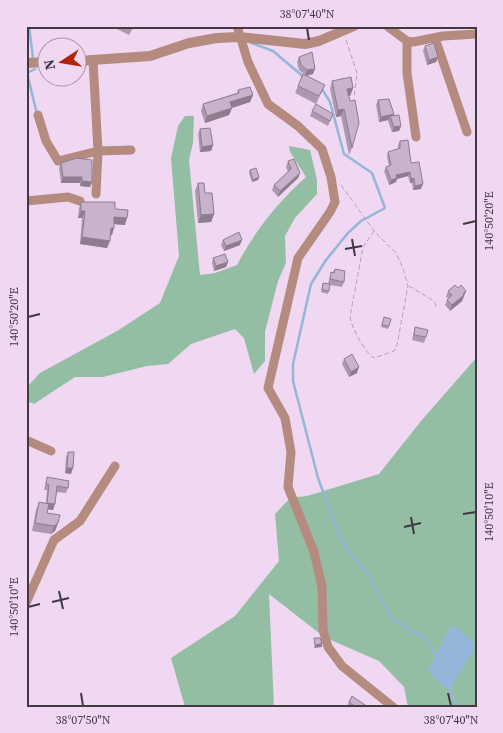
<svg xmlns="http://www.w3.org/2000/svg" width="503" height="733" font-family="'Source Serif 4',serif">
<style>
.green{fill:#94bea3}
.water{fill:#95b6d8}
.lines{fill:none;stroke-linecap:round;stroke-linejoin:round}
.stream{stroke:#95b6d8;stroke-width:2.5}
.path{stroke:#b6a3b7;stroke-width:1;stroke-dasharray:5 2.5;stroke-linecap:butt}
.minor{stroke:#b58b7f;stroke-width:9}
.tertiary{stroke:#b58b7f;stroke-width:10}
.wall{fill:#ad99af}
.shaded-wall{fill:#8d7d8e}
.building{fill:#c9b2cb;stroke:#8d7d8e}
.ticks{fill:none;stroke:#423943;stroke-width:2}
.neatline{fill:none;stroke:#423943;stroke-width:2}
.ticks-label{font-size:12px;text-anchor:middle;fill:#423943}
</style>
<rect width="100%" height="100%" fill="#f0d8f2"/>
<path class="green" d="M185 116H194L193 143 189 160 200 275 215 273 237 265C254 232 278 202 306 177L290 152 289 146 310 150 317 180V194L295 218 285 236 286 263 278 281 265 332V361L254 374 244 338 235 329 191 344 168 364 147 366 103 377H75L34 404 27 401 26 394 29 385 40 373 117 331 160 303 179 256 171 158 178 126Z
M477 357V707H408L404 687 379 661 324 637 269 594 274 707H185L171 658 235 616 279 561 275 514 290 498 307 496 379 474 421 421Z"/>
<path class="water" d="M454 626 473 641 475 649 450 688 446 689 428 671 450 627Z"/>
<g class="lines">
<path class="stream" d="M29 26 33 58
M249 42 273 51 305 78
M35 69 27 73 37 114
M322 89 330 102 344 154 372 173 385 208 361 221 348 233 326 260 311 284 293 364V381L318 478 340 538 349 553 370 576 390 617 427 640 436 657
M448 685 457 707"/>
<path class="path" d="M346 40 357 73 354 97
M341 185 374 231 396 253 403 268 408 286 397 345 394 351 374 358C366 355 351 326 350 317L363 247 374 231
M409 286 434 301 436 306"/>
<path class="minor" d="M237 26 248 62 268 104 298 126 322 149 331 177 335 202 330 212 298 258 268 388 285 418 291 452 288 487 314 552 322 587 323 630 328 647 342 666 393 707
M387 26 407 41 413 42 443 36 477 34
M435 38 467 132
M407 41V73L416 137
M93 60 98 151 96 194
M38 115 46 141 58 161 98 151 131 150
M26 201 68 197 80 201
M26 440 51 451
M26 603 54 540 80 521 115 466"/>
<path class="tertiary" d="M78 61 150 56 189 43 217 38 239 37 305 44 319 41 354 26
M26 63 48 62"/>
</g>
<path class="wall" d="M116 26H134L129 35 115 28Z
M425 46 438 57 436 62 427 65 423 51Z
M299 57 313 74 306 76 325 85 316 104 295 93 298 86 305 75 299 70 297 62Z
M332 81 353 88 350 96H348L352 148 349 155 341 116 336 117 330 89Z
M238 90 253 95 250 102 232 108 229 115 205 123 201 111 203 104 237 93Z
M378 100 394 114 393 116 401 126 399 131 392 132 388 121V120L379 122 376 105Z
M312 111 333 114 328 126 310 116Z
M200 129 213 145 211 151 200 152 198 134Z
M400 141 411 163 421 189 413 190 412 183H410L408 176 397 179 396 182 389 185 384 171 386 167 389 166 387 156 388 152 398 149V145Z
M288 161 300 173 298 178 278 197 272 190 274 185 288 172 286 167Z
M61 163 92 182 90 187 80 186V183H61L59 168Z
M250 170 259 177 258 180 252 182 249 173Z
M198 183 205 193 214 214 211 222 198 223 195 191Z
M81 202 115 209 125 225 114 224 112 235H110L107 248 80 244 82 218H78L79 208Z
M223 240 240 245 224 251 221 245Z
M213 258 228 262 226 267 214 271 212 263Z
M335 269 344 282 342 287 330 285 328 294 321 292 323 283 328 284 331 272H333Z
M458 288 466 291 462 301 450 311 445 305 447 300 448 298 446 297 448 291Z
M384 317 391 319 388 329 381 327Z
M415 327 426 337 424 343 412 340Z
M344 359 357 373 349 377 342 364Z
M68 452 71 474 65 473 66 457Z
M47 477 68 488 66 493 57 492 53 510 48 509 47 513 58 523 55 531 51 534 32 531 36 510 39 502 46 503 47 490H44Z
M349 702 368 707H349L347 706Z"/>
<path class="shaded-wall" d="M247 26H254L253 27 246 29Z
M438 57 436 62 427 65 429 60Z
M315 69 313 74 305 76 307 70Z
M353 88 350 96 344 97 347 89Z
M253 95 250 102 228 109 230 102Z
M232 108 229 115 205 123 207 116Z
M344 109 341 116 336 117 338 110Z
M394 114 392 119 390 116 388 120 379 122 381 117Z
M401 126 399 131 392 132 394 127Z
M213 145 211 151 200 152 202 147Z
M410 172 408 176 397 179 396 182 389 185 391 180 396 175Z
M300 173 298 178 278 197 280 191Z
M63 177H82L80 183H61Z
M259 177 258 180 252 182 253 180Z
M414 178 412 183H410L411 179Z
M82 181 92 182 90 187 80 186Z
M423 184 421 189 413 190 415 186Z
M81 211H85L82 218H78Z
M214 214 211 222 198 223 201 215Z
M114 217 127 218 125 225 112 224Z
M111 228H114L112 235H108Z
M82 237 110 241 107 248 80 244Z
M242 240 240 245 224 251 226 246Z
M228 262 226 267 214 271 216 266Z
M466 291 462 301 450 311 452 305Z
M359 367 357 373 349 377 351 372Z
M67 468H73L71 474 65 473Z
M47 503 55 504 53 510 45 509Z
M58 523 55 531 51 534 54 526Z
M322 644V647L314 648 315 645Z"/>
<path class="building" d="M434 43 438 57 429 60 425 46Z
M312 52 315 69 307 70 301 65 299 57Z
M303 74 325 85 319 96 298 86Z
M351 77 353 88 347 89 350 101 355 100 359 123 352 148 344 109 338 110 332 81Z
M250 87 253 95 230 102 232 108 207 116 203 104 239 93 238 90Z
M389 99 394 114 381 117 378 100Z
M316 104 333 114 330 121 312 111Z
M399 115 401 126 394 127 390 116Z
M210 128 213 145 202 147 200 129Z
M408 140 411 163 419 162 423 184 415 186 414 178 411 179 410 172 396 175 397 178 391 180 386 167 391 165 388 152 400 148V141Z
M77 158 92 160V182L82 181V177H63L61 163Z
M294 159 300 173 280 191 274 185 291 169 288 161Z
M256 168 259 177 253 180 250 170Z
M198 183H204L205 193H212L214 214 201 215Z
M81 202H115V209L128 210 127 218 114 217V228H111L110 241 82 237 85 211H81Z
M239 232 242 240 226 246 223 240Z
M225 254 228 262 216 266 213 258Z
M335 269 345 271 344 282 330 279 331 272 334 273Z
M323 283 330 284 329 291 322 290Z
M455 285 458 288 461 285 466 291 463 294 464 295 452 305 447 300 452 295 448 291Z
M384 317 391 319 389 326 382 325Z
M415 327 428 330 426 337 414 335Z
M352 354 359 367 351 372 344 359Z
M68 452H74L73 468H67Z
M47 477 69 481 68 488 57 486 55 504 47 503 49 485 46 484Z
M39 502 49 504 47 513 60 515 58 523 54 526 35 523Z
M314 638H320L322 644 315 645Z
M352 696 368 707H356L349 702Z"/>
<path class="ticks" d="M307 28 309 40M463 224 476 221M352 239 355 256M345 249 362 246M28 317 40 314M463 514 476 512M411 517 414 534M404 527 421 523M59 591 63 609M52 602 69 598M28 607 40 604M81 693 83 706M448 693 451 706"/>
<rect width="503" height="733" fill="none" stroke="#f0d8f2" stroke-width="55"/>
<g transform="translate(62 62) rotate(258)"><circle r="24" fill="#f0d8f2" stroke="#aa98ac"/>
<path d="M0-4L9 19L0 12L-9 19Z" fill="#b1240b"/>
<text y="-8" font-size="14" font-weight="bold" text-anchor="middle" fill="#423943">N</text>
</g>
<rect x="28" y="28" width="448" height="678" class="neatline"/>
<g class="ticks-label">
<text x="307" y="18">38°07'40"N</text>
<text transform="translate(489 221) rotate(-90)" y="4">140°50'20"E</text>
<text transform="translate(14 317) rotate(-90)" y="4">140°50'20"E</text>
<text transform="translate(489 512) rotate(-90)" y="4">140°50'10"E</text>
<text transform="translate(14 607) rotate(-90)" y="4">140°50'10"E</text>
<text x="83" y="724">38°07'50"N</text>
<text x="451" y="724">38°07'40"N</text>
</g>
</svg>
